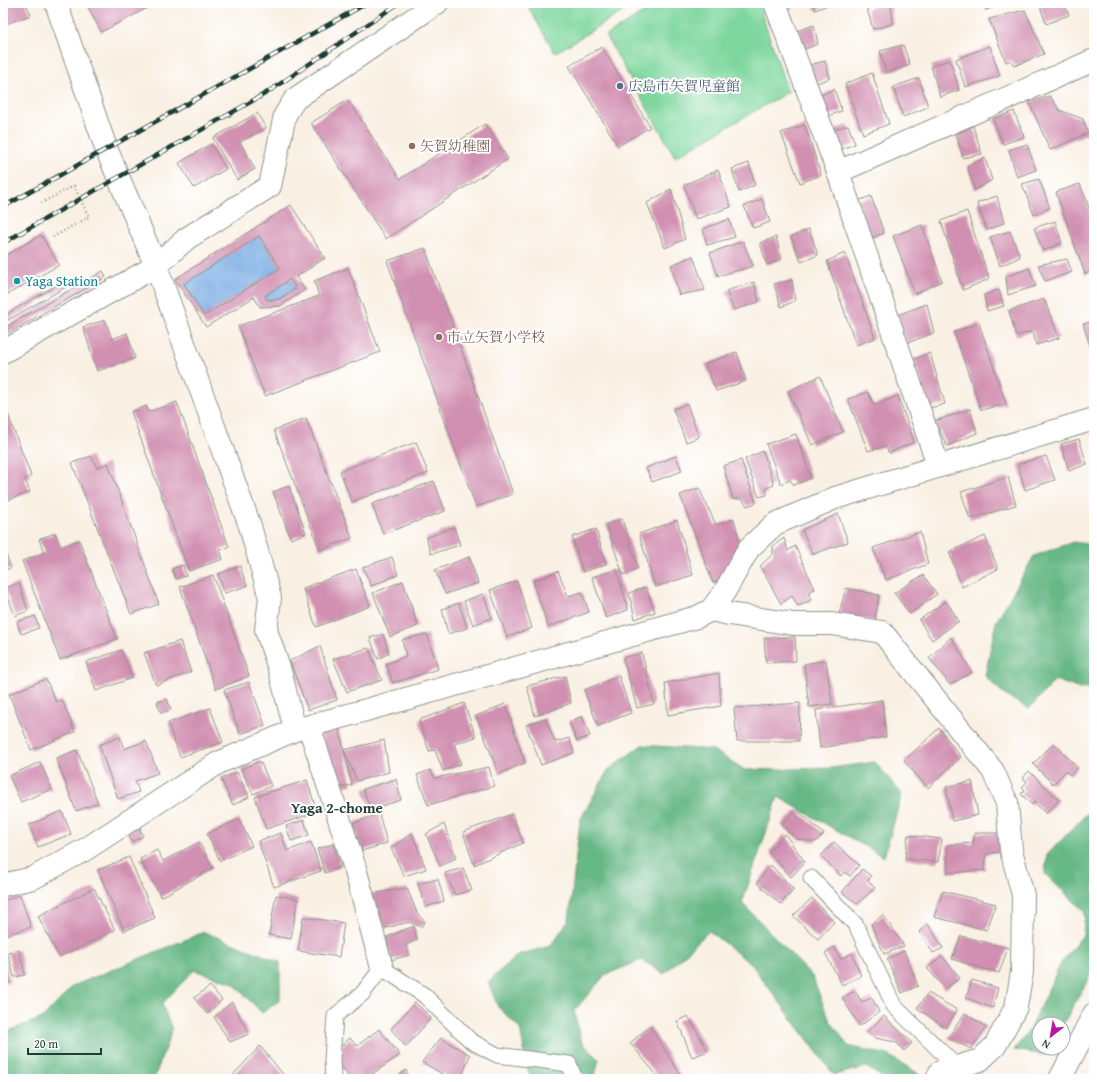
<svg xmlns="http://www.w3.org/2000/svg" width="1097" height="1082" font-family="'Gentium Book Plus','Noto Serif JP',serif">
<style>
.green{fill:#7ed79e;stroke:#4e8a69}
.forest{fill:#66b885;stroke:#427a5c}
.water{fill:#78abe4;stroke:#4c748c}
.building{fill:#d190b1;fill-rule:evenodd}
.lines{fill:none;stroke-linecap:round;stroke-linejoin:round}
.lane-casing{stroke:#8c968c;stroke-width:17}
.street-casing{stroke:#8c968c;stroke-width:24}
.secondary-casing{stroke:#8c968c;stroke-width:24}
.path{stroke:#8c968c;stroke-width:2.5;stroke-dasharray:1 3;stroke-linecap:butt}
.lane{stroke:#fff;stroke-width:15}
.street{stroke:#fff;stroke-width:22}
.secondary{stroke:#fff;stroke-width:22}
.rail-casing{stroke:#1f3d34;stroke-width:4.5}
.rail{stroke:#fff;stroke-width:3;stroke-dasharray:9;stroke-linecap:butt}
.path-bridge{stroke:#8c968c;stroke-width:2.5;stroke-dasharray:1 3;stroke-linecap:butt}
.service-dot{fill:#5c6f8a;stroke:#fff;stroke-width:1.5}
.education-dot{fill:#8d6e63;stroke:#fff;stroke-width:1.5}
.culture-dot{fill:#0f9aa8;stroke:#fff;stroke-width:1.5}
.labels{text-anchor:middle;dominant-baseline:central;stroke-width:4;stroke-linejoin:round;paint-order:stroke}
.service-label{font-size:14px;fill:#4e5e75;stroke:#fff;text-anchor:start}
.education-label{font-size:14px;fill:#785e54;stroke:#fff;text-anchor:start}
.culture-label{font-size:14px;fill:#0d838f;stroke:#fff;text-anchor:start}
.neighbourhood-label{font-size:15px;font-weight:bold;fill:#1f3d34;stroke:#fff}
</style>
<rect width="100%" height="100%" fill="#fff"/>
<filter id="ink" filterUnits="userSpaceOnUse"><feTurbulence type="fractalNoise" baseFrequency=".025" numOctaves="2"/><feDisplacementMap in="SourceGraphic" scale="8" xChannelSelector="R" yChannelSelector="G"/><feConvolveMatrix kernelMatrix="1 2 1 2 8 2 1 2 1" color-interpolation-filters="sRGB"/></filter>
<filter id="wash" filterUnits="userSpaceOnUse"><feTurbulence type="fractalNoise" baseFrequency=".012" numOctaves="4" result="noise"/><feDisplacementMap in="SourceGraphic" scale="16" xChannelSelector="R" yChannelSelector="G"/><feGaussianBlur stdDeviation="0.9" result="paint"/><feColorMatrix in="noise" values="0 0 0 0 0 0 0 0 0 0 0 0 0 0 0 0 0 1.4 0 .05"/><feComposite in="paint" operator="in"/></filter>
<g filter="url(#wash)">
<rect width="100%" height="100%" fill="#f9f0e3"/>
<path class="green" d="M526 3H637L555 53Z
M659 3H758L788 92 675 157 606 36Z"/>
<path class="forest" d="M1073 542 1094 545V688L1080 689 1055 680 1029 709 1005 695 985 676 996 622 1034 556Z
M642 745 713 750 745 770 831 768 875 762 902 794 884 857 778 797 742 903 812 976 829 1019 848 1046 888 1055 919 1074 915 1079H885L866 1067 834 1075 751 964 709 931 664 974 642 960 605 975 574 1011 582 1043 599 1059 594 1079H531L528 1071 520 1029 498 1007 488 982 517 955 550 946 569 920 580 820 608 770Z
M1094 806V969L1063 1024H1039V1048H1049L1045 1055 1014 1050 1028 1032 1061 963 1083 935 1085 912 1045 874 1047 855Z
M204 932 280 962V1000L262 1013 233 983 194 970 162 1004 172 1029 154 1079H3V1033L43 1018 73 986Z"/>
<path class="water" d="M259 236 280 268 204 316 184 284Z
M290 279 296 288 279 299 267 300 265 296Z"/>
<g id="blocks">
<path class="building" d="M3 3H26L31 15 3 25Z
M86 3H157L101 32Z
M783 3H805L785 9Z
M813 3H833L815 10Z
M884 3H891L893 24 873 29 867 9Z
M984 3H1005L986 10Z
M1039 3H1064L1069 15 1046 24Z
M1025 10 1044 54 1014 66 1011 60 1006 62 989 19Z
M814 25 818 44 802 50 794 32Z
M903 45 910 65 886 73 880 51Z
M990 46 1000 76 965 87 956 59Z
M602 47 650 127 618 146 569 66Z
M950 60 959 90 940 97 931 66Z
M825 61 830 78 812 85 805 66Z
M872 73 889 124 863 134 845 84Z
M919 78 928 107 903 117 893 87Z
M834 89 842 111 825 117 817 97Z
M1050 96 1059 110 1083 119 1088 133 1050 150 1029 102Z
M348 100 400 179 485 124 508 159 386 239 311 123Z
M1014 111 1024 137 1003 144 993 119Z
M257 113 266 128 240 142 255 169 237 180 213 138Z
M805 125 821 175 800 183 781 133Z
M848 125 855 144 836 151 829 131Z
M973 126 982 154 963 158 956 134Z
M211 144 226 169 194 188 179 163Z
M1027 144 1036 170 1017 177 1009 150Z
M985 158 992 180 975 190 967 166Z
M749 163 755 185 739 192 732 169Z
M718 170 731 207 696 219 684 185Z
M1039 179 1050 208 1034 215 1022 184Z
M1080 184 1094 220V271L1085 274 1056 192Z
M671 189 685 239 665 248 647 203Z
M871 196 884 233 869 239 858 201Z
M997 196 1004 223 987 230 977 203Z
M762 199 770 222 753 228 744 206Z
M291 205 325 258 296 277 305 290 280 306 260 307 254 297 206 327 175 279ZM259 236 280 268 204 316 184 284ZM290 279 296 288 279 299 267 300 265 296Z
M967 211 989 279 963 290 941 221Z
M729 219 735 237 707 245 703 229Z
M1055 221 1062 243 1043 251 1034 228Z
M922 225 942 281 915 294 893 236Z
M809 229 818 255 801 262 791 237Z
M1010 231 1020 257 1000 266 990 237Z
M41 235 59 265 3 297V257Z
M776 237 782 259 767 265 760 243Z
M743 241 753 266 718 276 710 253Z
M425 248 513 494 476 507 387 261Z
M845 253 875 338 856 345 827 261Z
M693 256 705 290 679 295 671 265Z
M1067 259 1072 272 1045 281 1038 265Z
M348 268 380 352 265 396 238 326 319 296 314 281Z
M1029 268 1036 286 1008 295 1006 277Z
M103 271 106 277 7 334 4 328Z
M68 279 71 284 3 323V316Z
M792 280 795 301 781 307 774 284Z
M754 282 759 302 734 310 726 291Z
M999 290 1004 306 987 311 984 295Z
M1044 299 1059 338 1036 345 1033 331 1016 336 1009 311Z
M927 304 934 333 907 343 897 315Z
M105 320 112 339 127 333 135 358 97 371 83 327Z
M1094 321V359L1083 324Z
M979 323 1006 404 981 410 954 332Z
M737 352 746 381 716 391 705 364Z
M930 353 945 404 930 408 914 359Z
M820 376 843 432 812 445 788 391Z
M868 392 874 405 898 396 914 442 889 453 885 446 868 451 848 399Z
M177 402 229 547 220 550 223 559 189 571 131 412 146 406 148 412Z
M687 404 699 437 686 442 673 409Z
M5 407 31 476 25 479 30 492 3 502V408Z
M970 409 977 433 947 446 935 421Z
M306 418 352 538 320 550 274 430Z
M796 434 811 478 794 485 790 480 781 484 766 444Z
M1079 439 1087 464 1069 471 1061 444Z
M416 442 428 473 352 502 340 471Z
M763 451 774 485 766 488 767 495 759 497 745 459Z
M91 456 97 468 108 463 159 604 131 614 72 463Z
M676 456 682 471 652 482 646 468Z
M1046 456 1055 480 1025 490 1018 464Z
M741 460 756 503 747 506 742 499H733L723 466Z
M1008 477 1016 505 970 519 961 492Z
M434 481 445 511 383 534 372 504Z
M289 486 306 533 291 539 273 492Z
M699 488 716 525 734 519 741 547 724 578 713 583 680 495Z
M838 514 848 542 813 554 802 530Z
M622 519 638 568 623 575 606 524Z
M677 520 693 575 655 587 639 534Z
M454 527 460 545 431 554 426 538Z
M596 529 606 564 583 572 572 537Z
M920 532 928 564 886 580 873 548Z
M55 533 61 547 79 540 117 639 60 660 22 561 44 553 39 539Z
M985 536 998 569 962 587 949 552Z
M784 538 788 551 795 546 815 589 808 592 812 600 798 606 792 596 781 604 760 566 773 554V546Z
M3 546 11 568 3 571Z
M392 557 398 575 371 586 363 567Z
M469 557 478 583 445 594 435 570Z
M183 565 186 576 176 579 172 569Z
M240 566 247 586 225 593 218 574Z
M356 569 370 606 316 627 303 588Z
M617 569 628 610 606 618 592 577Z
M558 571 568 596 582 592 589 612 548 627 533 581Z
M213 575 249 676 216 689 180 587Z
M923 575 937 594 910 614 894 593Z
M403 581 418 626 390 637 373 593Z
M517 581 532 628 507 637 490 590Z
M19 583 28 611 15 616 5 588Z
M646 587 655 612 635 619 629 593Z
M846 588 879 595 875 621 839 614Z
M483 594 492 618 473 625 464 601Z
M946 601 959 621 932 640 919 620Z
M459 603 467 628 448 634 442 609Z
M35 616 39 628 21 634 17 622Z
M383 634 389 653 378 659 370 638Z
M427 634 438 669 393 683 386 664 406 656 402 640Z
M795 637 796 661 766 663 764 638Z
M951 637 972 672 950 685 929 658Z
M180 641 191 672 156 685 144 653Z
M320 646 337 700 308 710 290 661Z
M368 648 382 680 347 692 333 659Z
M121 650 132 678 96 691 86 662Z
M642 653 654 704 637 708 623 658Z
M826 660 832 704 809 707 804 664Z
M719 673 721 706 668 715 665 683Z
M565 676 571 703 535 716 527 686Z
M619 676 631 713 598 726 584 690Z
M46 679 56 702 62 700 75 732 31 750 9 694Z
M249 682 265 725 240 734 224 690Z
M167 699 171 710 161 713 157 702Z
M882 700 886 737 820 748 816 710Z
M464 703 476 737 454 744 461 764 443 771 435 750 429 751 419 720Z
M800 703 799 741H737L734 708Z
M505 704 525 763 499 774 476 716Z
M210 708 223 742 180 757 168 723Z
M582 716 590 736 577 741 569 722Z
M545 718 555 742 569 738 574 753 541 765 526 725Z
M939 728 961 757 928 788 904 761Z
M339 729 352 785 335 788 321 735Z
M120 737 124 749 146 741 158 773 135 781 139 792 118 799 99 745Z
M384 740 389 772 357 781 344 750Z
M1054 743 1078 768 1070 775 1066 771 1053 784 1033 764Z
M77 750 98 803 76 811 56 758Z
M260 761 271 786 253 794 241 769Z
M40 762 52 789 21 802 9 776Z
M489 767 494 786 428 805 417 775 430 770 435 778Z
M1029 771 1059 800 1046 814 1034 802 1032 805 1021 794 1025 790 1022 787 1027 782 1023 778Z
M237 772 249 797 233 805 221 779Z
M396 779 401 800 371 809 363 789Z
M307 780 317 812 266 829 255 797Z
M972 781 978 815 952 821 946 787Z
M797 810 824 834 815 842 798 839 781 825Z
M62 811 71 834 38 847 29 825Z
M379 814 387 843 362 851 353 823Z
M512 814 523 843 474 865 463 832Z
M239 819 252 846 220 861 207 834Z
M304 820 309 835 291 841 286 826Z
M137 824 143 836 132 842 126 830Z
M444 824 456 858 440 866 426 834Z
M281 833 287 851 311 842 321 871 274 887 258 841Z
M412 833 426 869 404 876 391 848Z
M975 833H1002L1000 852 986 854 985 870 948 873 947 845 973 843Z
M785 834 805 862 791 877 769 852Z
M908 835 942 839 938 862 905 859Z
M199 842 213 868 161 897 140 859 157 850 163 861Z
M834 842 859 865 850 876 844 872 841 876 821 856Z
M333 844 341 867 325 873 317 849Z
M129 857 155 918 124 931 98 870Z
M771 865 794 890 780 904 757 883Z
M463 868 472 890 455 895 445 873Z
M862 869 871 876 868 881 875 888 857 904 842 892Z
M438 879 444 901 426 907 418 884Z
M94 888 115 930 59 957 38 916Z
M407 888 417 913 425 922 421 927 409 922 382 929 371 894Z
M943 891 996 904 987 930 934 917Z
M20 895 31 927 3 936V901Z
M276 895 298 899 291 939 269 935Z
M812 898 834 922 818 939 793 916Z
M883 915 904 946 884 954 871 924Z
M303 917 344 923 339 957 298 951Z
M928 924 943 948 933 953 919 932Z
M414 926 417 940 406 945 409 955 391 960 387 937Z
M961 936 1008 948 999 973 952 959Z
M834 947 841 959 852 953 861 976 842 985 825 953Z
M19 950 25 975 14 977 8 953Z
M904 951 918 986 902 993 887 959Z
M3 955 10 982 3 984Z
M942 956 960 978 945 989 927 968Z
M972 980 998 988 993 1008 966 998Z
M210 986 222 1000 207 1014 194 998Z
M855 991 862 1002 872 998 879 1012 860 1026 842 998Z
M928 993 957 1010 946 1028 917 1008Z
M232 1002 249 1034 230 1042 214 1017Z
M415 1002 431 1018 406 1047 391 1029Z
M965 1013 986 1027 971 1049 948 1038Z
M688 1016 708 1051 692 1057 677 1021Z
M884 1016 912 1043 904 1051 896 1042 875 1038 867 1032Z
M650 1026 681 1076 676 1079H660L630 1043Z
M379 1029 400 1055 365 1079H350L338 1061V1049L350 1038 357 1046Z
M441 1038 470 1055 461 1079H451L422 1062Z
M260 1046 287 1079H234L232 1076Z
M406 1070 410 1079H394Z"/>
</g>
</g>
<g filter="url(#ink)">
<use href="#blocks" fill-opacity="0" stroke="#8c968c" stroke-width="1"/>
<g class="lines">
<defs>
<path id="lane" d="M811 878 856 925 894 1006 957 1067
M333 1079 332 1060 335 1016 362 994 382 968 424 995 471 1041 497 1055 569 1064 575 1079"/>
<path id="street" d="M56 3 106 148 156 266 250 526 270 598 266 630 280 671 295 730
M775 3 838 172 938 465
M838 172 1094 60
M3 352 156 266 186 239 270 186 285 115 295 99 437 3
M711 610 729 614 794 624H832L882 632 993 771 1007 803 1011 850 1023 895 1022 972 1016 1007 995 1046 980 1060 940 1072 937 1079
M309 726 355 868 382 968
M3 885 33 878 86 849 218 763 295 730 697 617 711 610 725 591 749 548 775 524 835 498 1094 419"/>
<path id="secondary" d="M1060 1079 1094 1014"/>
</defs>
<use href="#lane" class="lane-casing"/>
<use href="#street" class="street-casing"/>
<use href="#secondary" class="secondary-casing"/>
<path class="path" d="M41 203 70 188
M53 237 85 219"/>
<use href="#lane" class="lane"/>
<use href="#street" class="street"/>
<use href="#secondary" class="secondary"/>
<defs>
<path id="rail" d="M3 207 367 3
M3 243 268 92 399 3"/>
</defs>
<use href="#rail" class="rail-casing"/>
<use href="#rail" class="rail"/>
<path class="path-bridge" d="M70 188 74 186 89 217 85 219"/>
</g>
</g>
<circle class="service-dot" cx="620" cy="86" r="4"/>
<g class="education-dot">
<circle cx="412" cy="146" r="4"/>
<circle cx="439" cy="337" r="4"/>
</g>
<circle class="culture-dot" cx="17" cy="281" r="4"/>
<g class="labels">
<g class="service-label">
<text x="628" y="86">広島市矢賀児童館</text>
</g>
<g class="education-label">
<text x="420" y="146">矢賀幼稚園</text>
<text x="447" y="337">市立矢賀小学校</text>
</g>
<g class="culture-label">
<text x="25" y="281">Yaga Station</text>
</g>
<g class="neighbourhood-label">
<text x="337" y="807">Yaga 2-chome</text>
</g>
</g>
<rect width="1097" height="1082" fill="none" stroke="#fff" stroke-width="16"/>
<g transform="translate(1051 1036) rotate(211)"><circle r="19" fill="#ffffff" stroke="#a5b1ae"/>
<path d="M0-3L7 15L0 10L-7 15Z" fill="#b5179e"/>
<text y="-6" font-size="11" font-weight="bold" text-anchor="middle" fill="#1f3d34">N</text>
</g>
<path d="M28 1048v6h73v-6" fill="none" stroke="#1f3d34" stroke-width="2"/>
<text x="34" y="1048" font-size="12" fill="#1f3d34" stroke="#ffffff" stroke-width="3" paint-order="stroke">20 m</text>
</svg>
